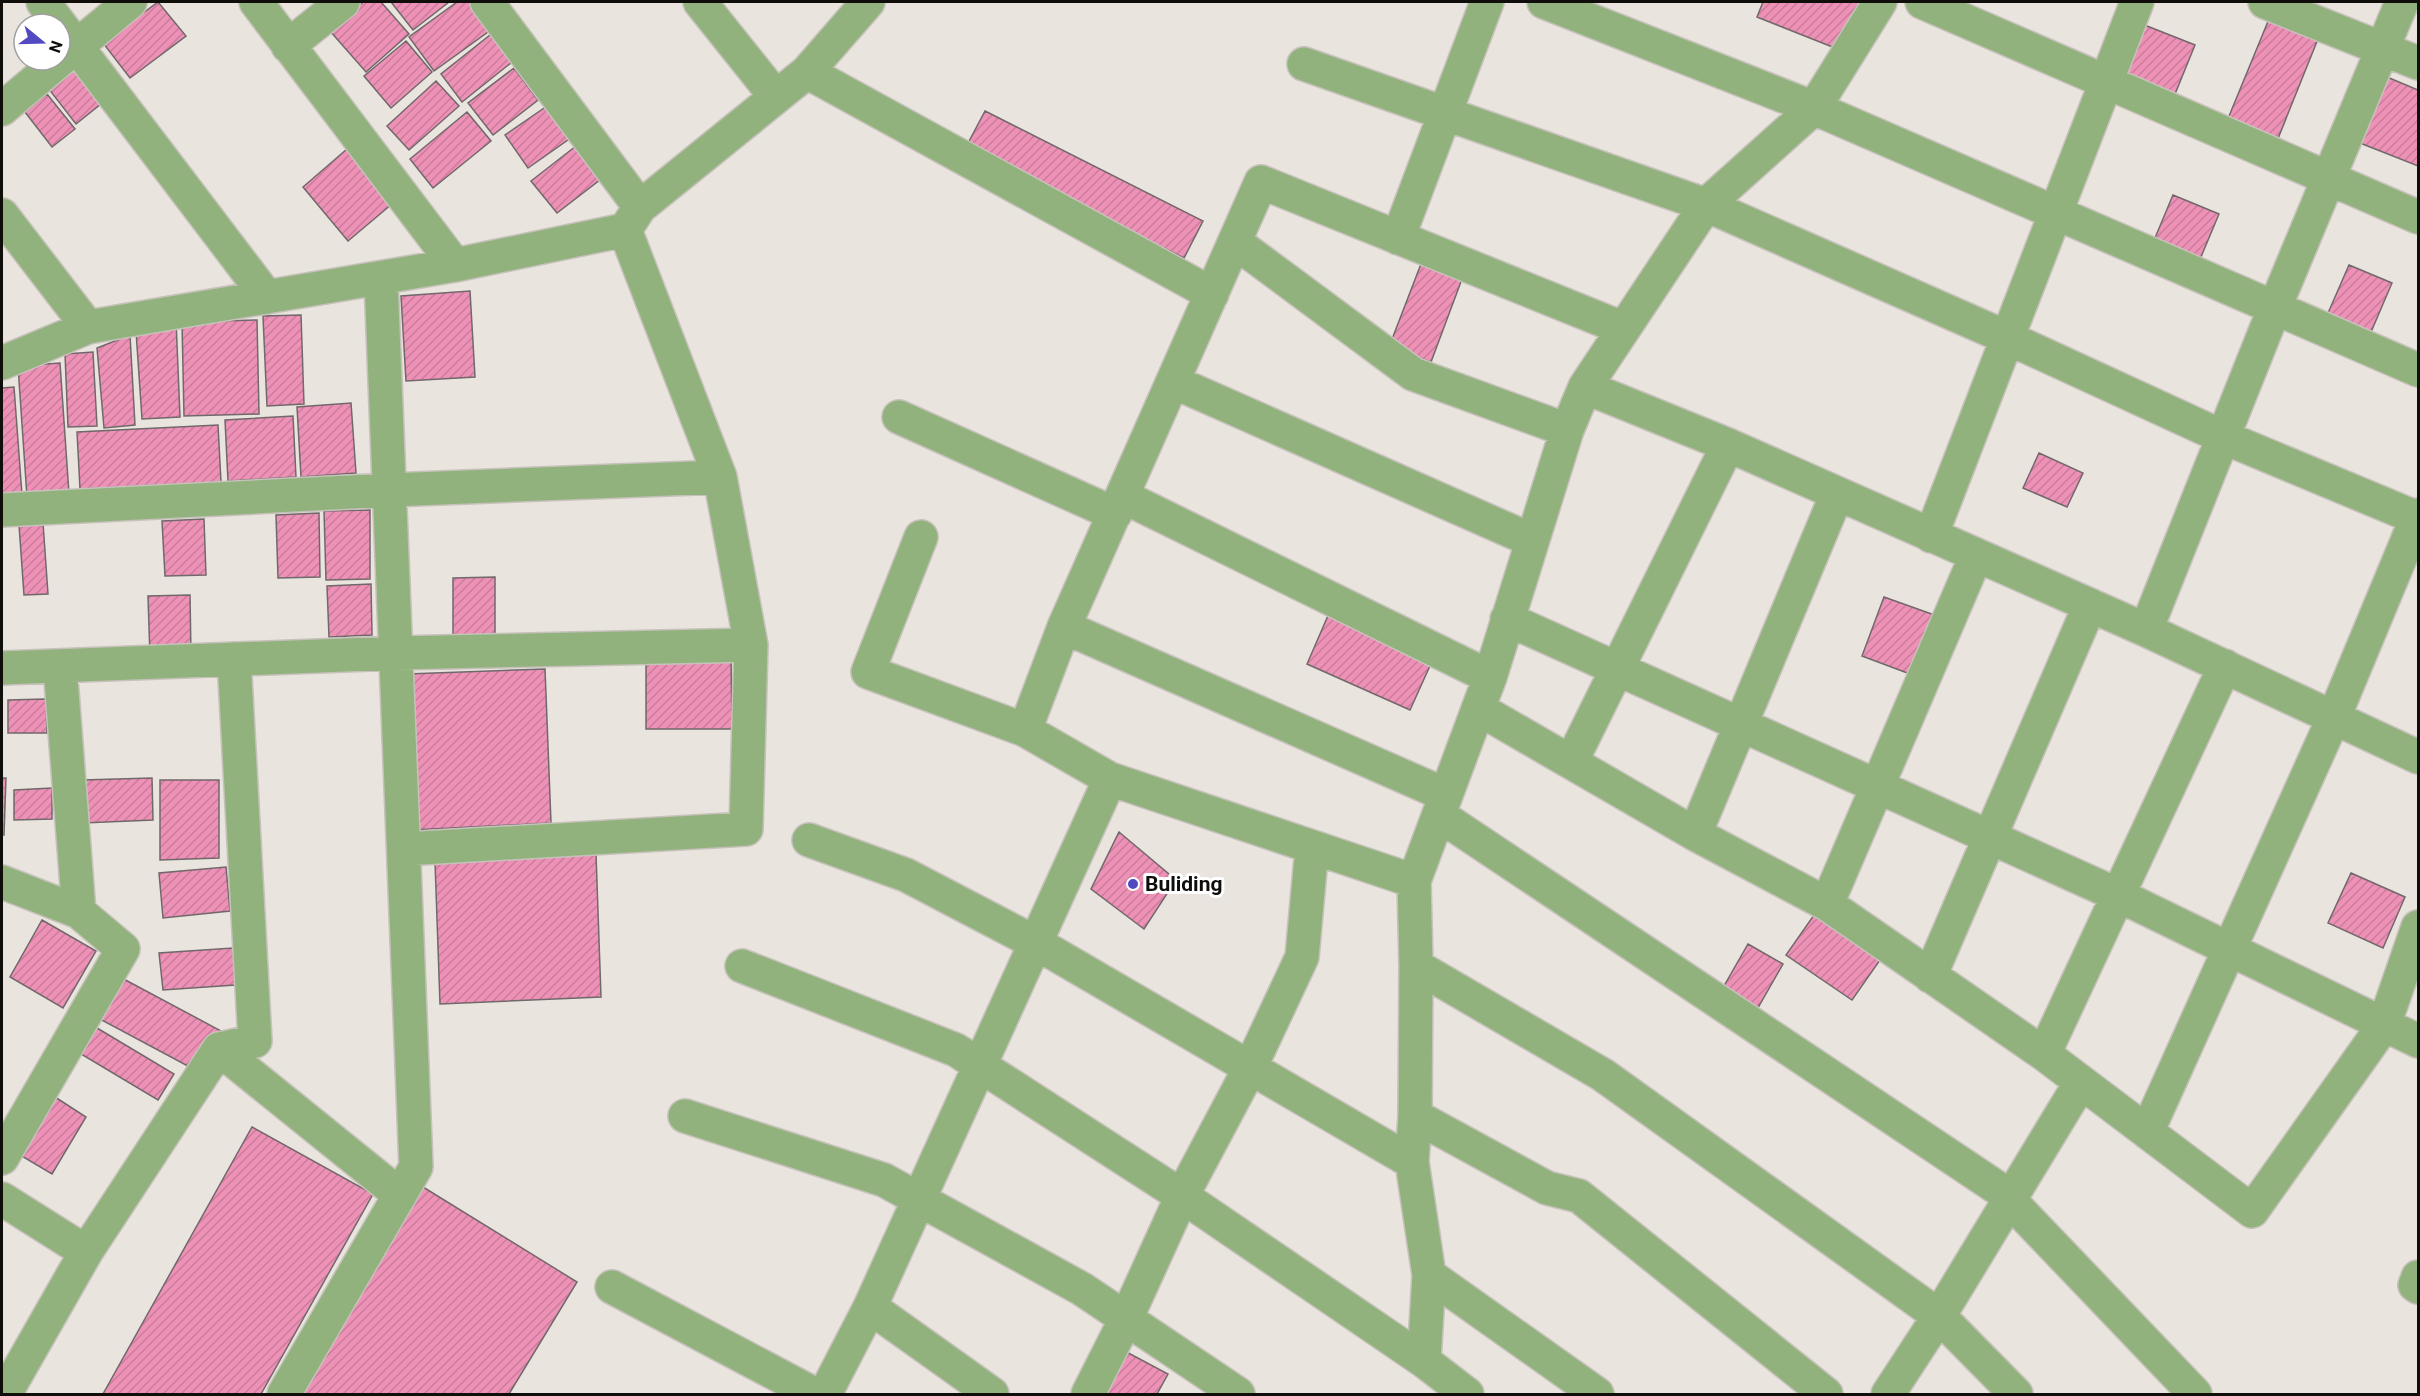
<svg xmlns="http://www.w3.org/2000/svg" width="2420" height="1396" font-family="Roboto,sans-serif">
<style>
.building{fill:url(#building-hatch);stroke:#71686b;stroke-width:1.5}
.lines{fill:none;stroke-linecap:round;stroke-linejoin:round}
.minor-casing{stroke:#c6c2bb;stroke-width:36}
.minor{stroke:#92b27d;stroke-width:33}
.poi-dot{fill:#5349c1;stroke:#fff;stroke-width:2}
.labels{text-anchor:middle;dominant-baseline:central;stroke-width:6;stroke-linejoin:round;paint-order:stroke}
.poi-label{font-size:21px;font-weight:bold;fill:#0f0e0b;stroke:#fff;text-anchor:start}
</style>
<defs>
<pattern id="building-hatch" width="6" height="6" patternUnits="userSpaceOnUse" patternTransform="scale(1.5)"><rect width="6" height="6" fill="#ee91b6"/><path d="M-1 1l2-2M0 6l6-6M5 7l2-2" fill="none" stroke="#cb7c9b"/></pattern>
</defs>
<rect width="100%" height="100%" fill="#e9e4dd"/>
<path class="building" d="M158 2 186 36 130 78 103 43Z
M363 2H381L409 34 366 72 330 31Z
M391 2H449L413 30Z
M457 2H471L492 29 434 71 409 37Z
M1763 2H1860L1840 50 1757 17Z
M2269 19 2318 39 2277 141 2227 121Z
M2142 24 2195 45 2175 94 2123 74Z
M495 31 517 58 462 102 441 74Z
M406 41 432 72 391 108 364 76Z
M75 67 102 103 76 124 48 88Z
M514 68 538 100 493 135 468 103Z
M2387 77 2418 90V166L2360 143Z
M436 81 459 106 409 150 387 126Z
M47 94 75 129 52 147 25 112Z
M550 104 572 137 528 168 505 135Z
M985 111 1203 221 1184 258 965 149Z
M467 112 491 141 433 188 410 159Z
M576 146 601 179 557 213 531 181Z
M347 149 392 204 348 241 303 187Z
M2173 195 2219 214 2198 264 2152 245Z
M1421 264 1462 279 1431 362 1389 347Z
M2349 265 2392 283 2371 332 2328 313Z
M470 291 475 377 406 381 401 296Z
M301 315 304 404 267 406 263 316Z
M176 320 180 417 142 419 136 331Z
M257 320 259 414 184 416 182 322Z
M130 335 135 425 104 428 97 348Z
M93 352 97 426 68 427 65 354Z
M60 363 69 494 27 497 18 366Z
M14 387 22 495 2 497V388Z
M351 403 356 473 301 477 297 407Z
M293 416 296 477 228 481 225 420Z
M218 425 221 482 80 489 77 432Z
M2039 453 2083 473 2067 507 2023 488Z
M370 510V579L326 580 324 511Z
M319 513 320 577 278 578 276 515Z
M204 519 206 575 165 576 162 521Z
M43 523 48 594 24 595 19 525Z
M495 577V643L453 644V578Z
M371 584 372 635 329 637 327 586Z
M190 595 191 656 150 657 148 596Z
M1884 597 1940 617 1918 677 1862 656Z
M1330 611 1434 657 1410 710 1307 664Z
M646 658H731L732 729H646Z
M545 669 551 823 412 830 407 674Z
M46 699 47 733H8V700Z
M2 778H6L4 835H2Z
M152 778 153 820 83 823 82 780Z
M160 780H219V858L160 860Z
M52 788V819L14 820V790Z
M1119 832 1176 880 1144 929 1091 889Z
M596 854 601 997 440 1004 435 862Z
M226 867 230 911 163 918 159 873Z
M2351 873 2405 897 2383 948 2328 923Z
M1814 915 1880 960 1852 1000 1786 955Z
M42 920 96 951 63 1008 10 977Z
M1748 944 1783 964 1755 1013 1720 993Z
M233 948 235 985 163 990 159 953Z
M118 976 221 1031 199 1072 96 1017Z
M87 1022 174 1074 158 1100 71 1048Z
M55 1097 86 1117 52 1174 20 1155Z
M252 1127 373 1194 261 1394H103Z
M423 1187 577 1282 509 1394H297Z
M1119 1348 1168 1374 1157 1394H1094Z"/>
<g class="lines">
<defs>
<path id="minor" d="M43 2 267 297
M256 2 455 265
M487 2 640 207
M700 2 776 97
M1544 2 1814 108 2418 370
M1922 2 2418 217
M2265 2 2418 63
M288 46 343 2
M60 60 130 2
M1304 64 1706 205 2008 338 2223 437 2417 518
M807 72 1212 294
M2 109 60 60
M2 215 88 327
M1398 238 1487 2
M1235 242 1413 374 1567 430
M2 363 88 327 455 265 625 230 640 207 807 72 868 2
M1174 382 1531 540
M1585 387 1728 445 2146 630 2418 757
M899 417 1115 514
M1122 496 1490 677
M2 510 390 490 720 477
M1931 536 2137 2
M921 537 868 672 1025 730 1110 779 1414 881
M1507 619 2118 895 2418 1041
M1064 627 1446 795
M2146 630 2275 307 2402 2
M60 666 79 912
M2 668 396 653 751 645
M1479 709 1695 834 1827 904 2044 1054 2252 1211 2384 1025 2418 927
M1025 730 1064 627 1261 182 1622 328
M1571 762 1728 445
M1439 815 1999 1189 2195 1394
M1695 834 1837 494
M809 840 906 875 1036 943 1412 1162
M404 849 746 829 751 645 720 477 625 230
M2 882 79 912 123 949 2 1158
M1827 904 1976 556
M742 966 956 1050 1182 1196 1424 1361 1467 1394
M1416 966 1603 1075 1939 1316 1888 1394
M1930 976 2090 605
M219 1049 400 1195
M2044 1054 2225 666
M685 1116 884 1180 1082 1289 1238 1394
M1415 1116 1547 1188 1579 1196 1826 1394
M2147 1132 2334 717 2418 515
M2 1199 86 1252
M2418 1277 2415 1285 2418 1287
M612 1287 814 1394
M870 1307 1110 779
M1424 1361 1429 1275
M5 1394 86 1252 219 1049 255 1041 234 659
M284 1394 416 1167 381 279
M825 1394 870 1307 992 1394
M1088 1394 1126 1319 1182 1196 1250 1068 1302 957 1312 847
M1597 1394 1429 1275 1412 1162 1415 1116 1416 966 1414 881 1490 677 1567 430 1585 387 1706 205 1814 108 1880 2
M2016 1394 1939 1316 2081 1082"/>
</defs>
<use href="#minor" class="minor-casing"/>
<use href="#minor" class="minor"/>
</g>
<circle class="poi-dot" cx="1133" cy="884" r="6"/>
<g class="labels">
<g class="poi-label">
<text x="1145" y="884">Buliding</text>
</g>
</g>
<rect width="2420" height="1396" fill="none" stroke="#0f0e0b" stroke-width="6"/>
<g transform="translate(42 42) rotate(109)"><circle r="28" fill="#ffffff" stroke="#9f9f9d" stroke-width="1.5"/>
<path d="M0-4.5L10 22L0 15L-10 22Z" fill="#5349c1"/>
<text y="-9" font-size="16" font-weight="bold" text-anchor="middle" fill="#0f0e0b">N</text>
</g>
</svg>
